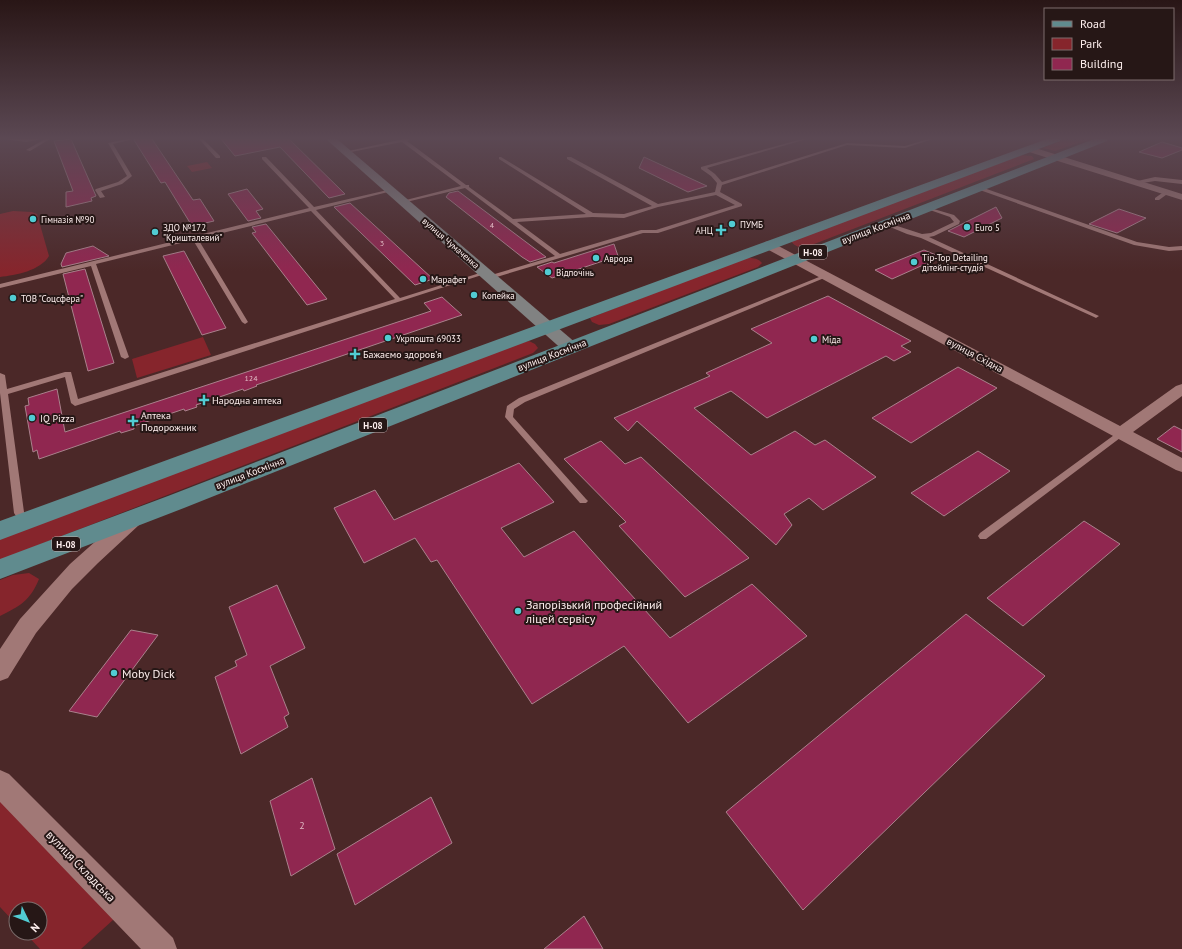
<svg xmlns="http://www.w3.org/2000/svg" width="1182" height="949" font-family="'PT Sans',sans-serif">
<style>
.green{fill:#86252c}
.building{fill:#902750;stroke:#aa818c}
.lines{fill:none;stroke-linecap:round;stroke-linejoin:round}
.lane{fill:#a17876;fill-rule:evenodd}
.street{fill:#a17876;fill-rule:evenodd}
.secondary{fill:#818282;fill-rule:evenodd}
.primary{fill:#608b8e;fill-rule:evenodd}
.poi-dot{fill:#51ccd3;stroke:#261716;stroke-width:1.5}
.labels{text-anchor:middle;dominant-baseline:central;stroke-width:4;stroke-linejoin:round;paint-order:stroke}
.number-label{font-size:8px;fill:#e2bdc6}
.far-poi-label{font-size:9px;fill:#feefee;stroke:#261716;text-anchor:start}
.far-street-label{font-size:9px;fill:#feefee;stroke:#261716}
.shield{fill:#261716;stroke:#bdaead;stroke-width:1}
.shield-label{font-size:9px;font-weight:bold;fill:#feefee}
.street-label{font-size:10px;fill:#feefee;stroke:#261716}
.poi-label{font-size:10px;fill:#feefee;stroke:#261716;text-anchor:start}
.near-number-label{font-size:10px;fill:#e2bdc6}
.near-poi-label{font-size:12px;fill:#feefee;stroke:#261716;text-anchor:start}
.near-street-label{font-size:12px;fill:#feefee;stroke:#261716}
</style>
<rect width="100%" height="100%" fill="#4b2828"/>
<path class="green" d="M1064 139H1090L1055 151 1043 148Z
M1019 155 1032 156 1034 159 809 246C802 248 796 248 791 241Z
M207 162 212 168 192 172 187 166Z
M13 211 32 212 37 214 49 256C40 271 16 275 0 277V214Z
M744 258C751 258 757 257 762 263L758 267 609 324 599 325 592 322 590 318Z
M203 337 211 355 137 378 132 359Z
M529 341 535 344 538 348 533 353 0 560V538L521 343Z
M29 573 39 579C30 601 20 606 0 616V580L13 575Z
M0 783 124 910 81 949H40L25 933H40V909H16V924L0 907Z"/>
<path class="building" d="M71 139 96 196 91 198 92 201 66 207V192L73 191 54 141Z
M135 139H152L193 200 200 199 214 221 192 226 165 182 161 183 134 140Z
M221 139H289L345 194 329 198 280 147 235 156Z
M1162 142 1182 148V150L1162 158 1139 152Z
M644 157 707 186 688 192 639 168Z
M247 189 263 209 256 211 261 218 248 221 228 194Z
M458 191 546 257 530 262 522 257 446 197 449 193Z
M350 203 433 279 415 285 334 207Z
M996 207 1002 218 964 237 948 231Z
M1119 209 1146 218 1117 233 1089 224Z
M266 224 327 299 307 305 252 233 256 232 252 227Z
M614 244 618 256 552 278 537 267 552 262 554 263Z
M93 246 109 256 62 267 61 264 66 253Z
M924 250 941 257 892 279 875 270Z
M184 251 226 328 202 335 163 256Z
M85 269 114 363 88 371 63 274Z
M828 296 911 341 901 346 911 352 894 361 886 356 767 418 731 391 694 408 751 455 795 431 815 445 825 440 876 477 823 510 809 498 784 514 792 525 776 545 637 421 628 431 614 418 710 376 706 373 772 343 751 329Z
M442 297 462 315 256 385 257 386 244 391 243 389 196 405 197 407 185 411 184 409 134 426V429L121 433 120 431 39 459 37 450 33 452 25 406 29 405 28 398 57 389 65 432 431 311 424 303Z
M958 367 997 388 911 443 872 418Z
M1174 426 1182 430V452L1157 439Z
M601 441 625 464 641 457 749 558 685 597 619 526 626 522 564 459Z
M978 451 1010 471 944 516 911 493Z
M519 463 554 502 501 528 524 557 574 531 670 638 752 584 807 636 688 723 624 646 532 704 437 560 431 562 415 538 364 563 334 508 375 490 394 520Z
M1084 521 1120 544 1023 626 987 598Z
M277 585 305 648 270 666 289 714 284 717 288 727 241 754 215 677 237 666 235 661 247 655 229 607Z
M966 614 1045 676 803 910 726 812Z
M131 630 158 635 97 717 69 711Z
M312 778 335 849 291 876 270 801Z
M431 797 452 843 355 905 337 854Z
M584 916 603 949H544Z"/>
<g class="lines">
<path class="lane" d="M3 139H43L26 142Z
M45 139H50L30 151 26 150Z
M127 139H134L113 144 132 176 122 184 101 191 105 197 100 198 95 190 96 189 118 182 127 176 108 143Z
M199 139H203L220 156V158H216Z
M403 139H411L407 141 466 185H469V187L513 219 586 214 499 159V157H501L593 213 624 214 652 206 567 159V157H571L658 204 715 192 717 183 711 176 701 169V167L802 139H807L707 168 715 174 722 182 847 143 905 146 928 139H933L905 148 847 145 722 185 720 192 742 204V206L658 233H643L490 279 487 277 488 276 555 256 465 188 402 203V201L461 186 402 142 346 153 344 152ZM716 195 735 205 656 230H641L560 254 517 222 592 217 624 218 658 207Z
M262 157H266L314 207 392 189V191L316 210 400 298 483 272 488 273 75 406 71 403 65 377 8 394 24 512 30 522 28 525H22L14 513 0 393V373L5 375 7 389 65 372H71L78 399 395 299 311 211 198 239 248 322 245 324 242 322 193 240 96 264 129 357 125 359 121 357 91 266 0 288V284L309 208 262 159Z
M1155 177 1182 180V184L1155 181 1136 184 1133 182Z
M977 187H981L1137 242 1169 247 1182 246V250L1169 251 1134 245 977 189Z
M1165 191 1170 192 1159 200H1155V198Z
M927 207 954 215 960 221 959 224 934 236 929 237 1099 316 1096 318 1094 317 921 238 907 234 883 224 888 223 922 234 931 233 954 222 950 217 927 209Z
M824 275 829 276 525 402 514 409 513 417 586 499 588 501 586 503H580L505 417 507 406 519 398Z
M1121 430 1125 433 1124 435 986 539H980L978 536 980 533Z"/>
<path class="street" d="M1029 146 1182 194V200L1026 151 1024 149 1026 147Z
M769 241 1120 426 1176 386 1182 384V396L1133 432 1182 458V472L1176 470 765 248 763 245 765 242Z
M132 513 139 515 142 520 139 525 98 563 72 589 36 633 8 678 0 681V649L20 619 70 564 125 515Z
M0 770 9 774 173 938 177 949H141L0 802Z"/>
<path class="secondary" d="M326 139H337L577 344 580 348 577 352 571 353 565 352Z"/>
<path class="primary" d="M1047 139H1061L1060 141 0 540V521Z
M1094 139H1108L1107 141 184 508 0 579V559L168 496Z"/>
</g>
<linearGradient id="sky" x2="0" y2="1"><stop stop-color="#291616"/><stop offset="0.51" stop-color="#5b4853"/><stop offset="1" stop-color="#5b4853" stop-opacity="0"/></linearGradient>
<rect width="1182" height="271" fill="url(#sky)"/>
<g class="poi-dot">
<circle cx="33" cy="219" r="4"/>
<circle cx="732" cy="224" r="4"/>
<circle cx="967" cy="227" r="4"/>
<path d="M719 224h4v4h4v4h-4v4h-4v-4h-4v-4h4z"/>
<circle cx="155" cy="232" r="4"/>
<circle cx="596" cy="258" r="4"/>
<circle cx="914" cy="262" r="4"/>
<circle cx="548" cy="272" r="4"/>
<circle cx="423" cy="279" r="4"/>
<circle cx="474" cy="295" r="4"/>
<circle cx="13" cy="298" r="4"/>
<circle cx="388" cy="338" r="4"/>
<circle cx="814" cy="339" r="4"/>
<path d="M353 348h4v4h4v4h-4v4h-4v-4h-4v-4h4z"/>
<path d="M202 394h4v4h4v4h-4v4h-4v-4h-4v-4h4z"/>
<circle cx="32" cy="418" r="4"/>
<path d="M131 415h4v4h4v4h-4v4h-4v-4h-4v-4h4z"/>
<circle cx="518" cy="611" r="4"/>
<circle cx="114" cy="673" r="4"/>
</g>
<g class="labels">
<g class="number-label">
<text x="492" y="225">4</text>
<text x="382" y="243">3</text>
<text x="251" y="378">124</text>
</g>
<g class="far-poi-label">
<text x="41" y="219">Гімназія №90</text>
<text x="740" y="224">ПУМБ</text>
<text x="163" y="227">ЗДО №172<tspan x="163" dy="10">"Кришталевий"</tspan></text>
<text x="975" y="227">Euro 5</text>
<text x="713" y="230" text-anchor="end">АНЦ</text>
<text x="922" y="257">Tip-Top Detailing<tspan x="922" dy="10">дітейлiнг-студiя</tspan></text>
<text x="604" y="258">Аврора</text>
<text x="556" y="272">Відпочінь</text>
<text x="431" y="279">Марафет</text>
<text x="482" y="295">Копейка</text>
<text x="21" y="298">ТОВ "Соцсфера"</text>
<text x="396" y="338">Укрпошта 69033</text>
<text x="822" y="339">Міда</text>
</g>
<g class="far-street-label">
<text transform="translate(451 243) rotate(41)">вулиця Чумаченка</text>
</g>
<g class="shield">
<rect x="799" y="245" width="28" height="14" rx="3"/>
<rect x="359" y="418" width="28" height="14" rx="3"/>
<rect x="52" y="537" width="28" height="14" rx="3"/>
</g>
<g class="shield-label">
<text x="813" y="252">Н-08</text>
<text x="373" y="425">Н-08</text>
<text x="66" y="544">Н-08</text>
</g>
<g class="street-label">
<text transform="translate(876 228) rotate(-21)">вулиця Космічна</text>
<text transform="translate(552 355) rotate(-21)">вулиця Космічна</text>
<text transform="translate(975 355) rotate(28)">вулиця Східна</text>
<text transform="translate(250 473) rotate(-21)">вулиця Космічна</text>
</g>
<g class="poi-label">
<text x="363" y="354">Бажаємо здоровʼя</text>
<text x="212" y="400">Народна аптека</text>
<text x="141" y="415">Аптека<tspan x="141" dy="12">Подорожник</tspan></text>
<text x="40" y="418">IQ Pizza</text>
</g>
<g class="near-number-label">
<text x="302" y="825">2</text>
</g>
<g class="near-poi-label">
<text x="526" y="604">Запорізький професійний<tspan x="526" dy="14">ліцей сервісу</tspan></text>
<text x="122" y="673">Moby Dick</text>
</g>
<g class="near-street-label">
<text transform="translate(81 866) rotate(46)">вулиця Складська</text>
</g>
</g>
<rect x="1044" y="8" width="130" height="72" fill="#261716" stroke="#7c6d6c"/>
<rect x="1052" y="21" width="20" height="6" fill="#608b8e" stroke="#7c6d6c"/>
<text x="1080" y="28" font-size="12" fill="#feefee">Road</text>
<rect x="1052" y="38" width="20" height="12" fill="#86252c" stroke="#7c6d6c"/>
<text x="1080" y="48" font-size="12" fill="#feefee">Park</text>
<rect x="1052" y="58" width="20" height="12" fill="#902750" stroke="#7c6d6c"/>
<text x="1080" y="68" font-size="12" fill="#feefee">Building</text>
<g transform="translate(28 921) rotate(133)"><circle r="19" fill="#261716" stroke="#7c6d6c"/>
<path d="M0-3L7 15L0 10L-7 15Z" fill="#51ccd3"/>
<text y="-6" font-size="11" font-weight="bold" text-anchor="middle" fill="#feefee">N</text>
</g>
</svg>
